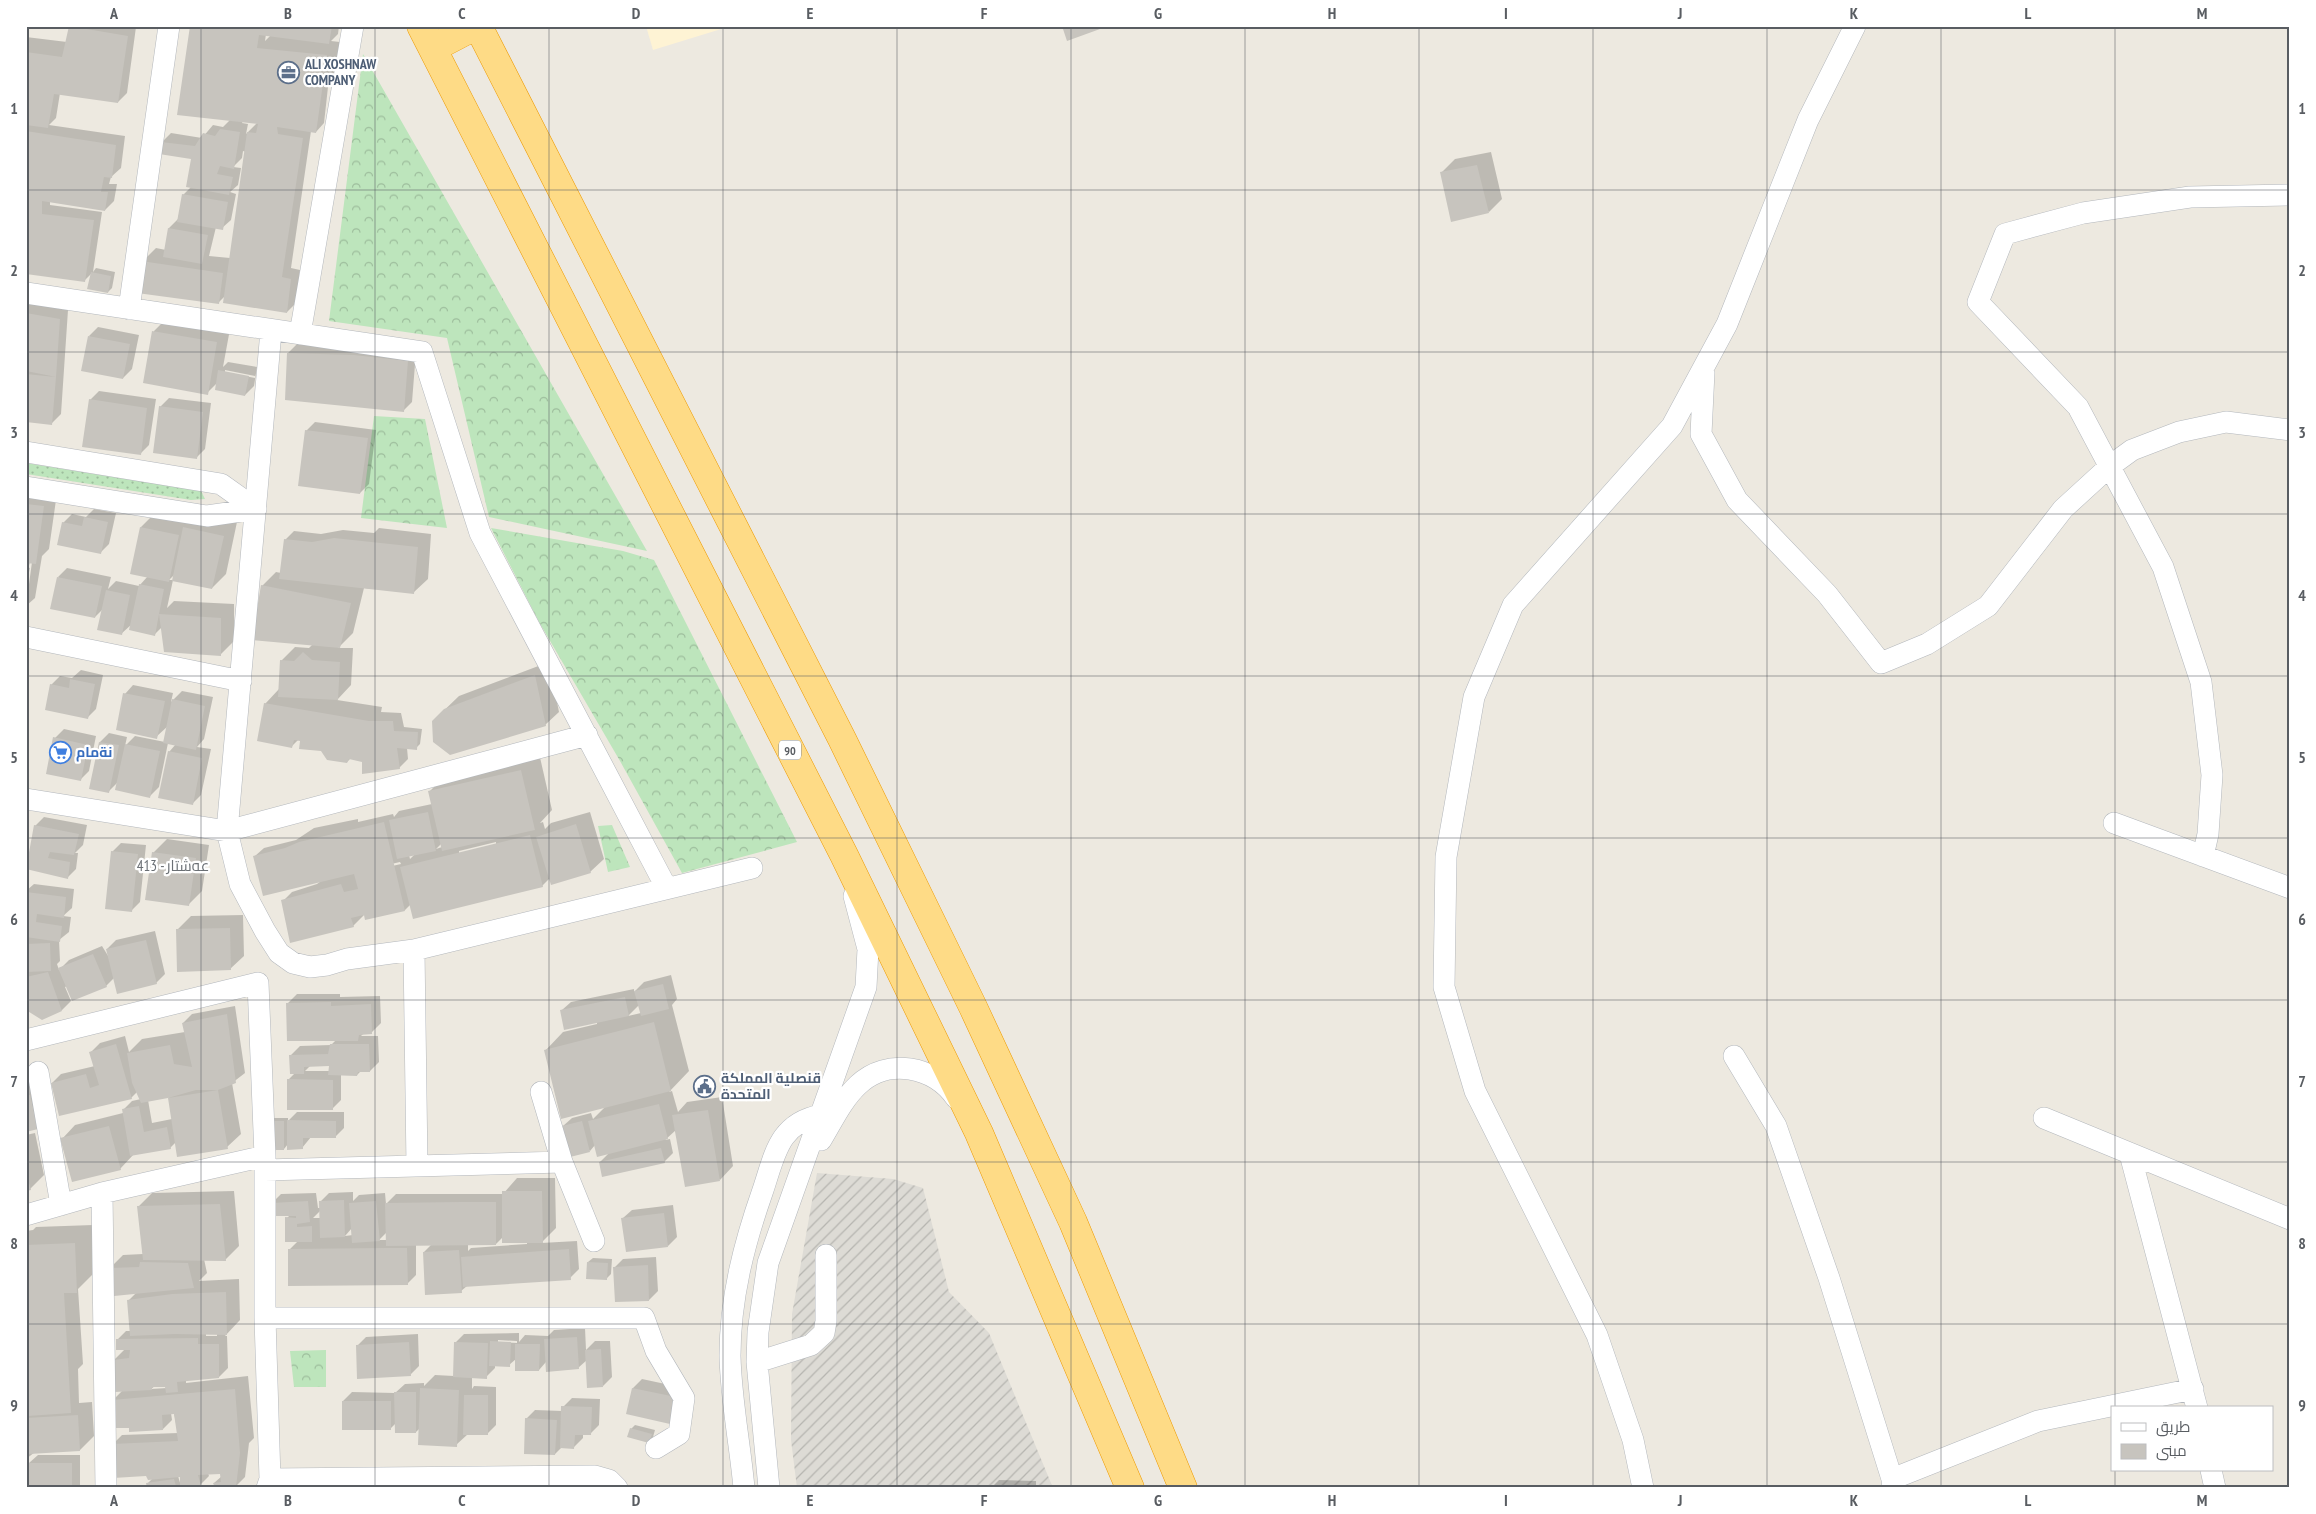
<svg xmlns="http://www.w3.org/2000/svg" width="2316" height="1514" font-family="'PT Sans Narrow',Cairo,sans-serif">
<style>
.commercial{fill:#fef3d4}
.industrial{fill:url(#industrial-furrows)}
.grass{fill:url(#grass-dots)}
.forest{fill:url(#forest-crowns)}
.shadow{fill:#0003;fill-rule:evenodd}
.building{fill:#c7c4be}
.lines{fill:none;stroke-linecap:round;stroke-linejoin:round}
.minor-casing{stroke:#b3b7bc;stroke-width:22}
.highway-casing{stroke:#ed9a00;stroke-width:29}
.minor{stroke:#fff;stroke-width:21}
.highway{stroke:#fedb86;stroke-width:28}
.grid{fill:none;stroke:#595d62;stroke-width:1;stroke-opacity:0.55}
.labels{text-anchor:middle;dominant-baseline:central;stroke-width:4.5;stroke-linejoin:round;paint-order:stroke}
.shield{fill:#fff;stroke:#8b8e91;stroke-width:1}
.shield-label{font-size:12px;font-weight:bold;fill:#595d62}
.service-label{font-size:14px;font-weight:bold;fill:#4e5e75;stroke:#fff;text-anchor:start}
.shop-label{font-size:14px;font-weight:bold;fill:#366cbe;stroke:#fff;text-anchor:start}
.neighbourhood-label{font-size:15px;fill:#6a6f74;stroke:#fff}
.neatline{fill:none;stroke:#595d62;stroke-width:2}
.grid-label{font-size:16px;text-anchor:middle;font-weight:bold;fill:#595d62}
</style>
<defs>
<pattern id="industrial-furrows" width="10" height="10" patternUnits="userSpaceOnUse" patternTransform="scale(1.25)"><rect width="10" height="10" fill="#dddbd5"/><path d="M-1 1l2-2M0 10L10 0M9 11l2-2" fill="none" stroke="#b6b5b0"/></pattern>
<pattern id="grass-dots" width="8" height="8" patternUnits="userSpaceOnUse" patternTransform="scale(1.25)"><rect width="8" height="8" fill="#bde5bc"/><path d="M2 2h.1M6 6h.1" fill="none" stroke="#9dbd9c" stroke-width="1.8" stroke-linecap="round"/></pattern>
<pattern id="forest-crowns" width="20" height="18" patternUnits="userSpaceOnUse" patternTransform="scale(1.25)"><rect width="20" height="18" fill="#bde5bc"/><path d="M2 6a3 3 0 1 1 6 0M12 15a3 3 0 1 1 6 0" fill="none" stroke="#9dbd9c"/></pattern>
</defs>
<rect width="100%" height="100%" fill="#ede9e0"/>
<path class="commercial" d="M646 26H731L653 50Z"/>
<path class="industrial" d="M817 1173 893 1179 923 1188 949 1292 989 1333 1053 1488H797L791 1440 792 1314Z"/>
<path class="grass" d="M26 463 201 491 205 499 191 500 26 474Z"/>
<path class="forest" d="M363 54 647 551 489 517 447 338 329 321Z
M374 416 425 419 447 528 361 518Z
M491 528 623 551 654 560 797 842 682 873 620 761 539 622Z
M612 825 630 867 608 872 598 826Z
M326 1350V1387H294L290 1351Z"/>
<path class="shadow" d="M71 26 136 27 127 93 118 102 60 93 56 118 49 125 125 136 121 168 111 177 109 184H117L114 201 105 210 50 201V205L102 212 93 272 96 268 115 272 112 288 108 292 92 273 84 281 26 273V37L67 42Z
M191 26H339L338 34 331 41 340 42 333 83 328 87 324 123 316 132 311 131 291 268 300 270 296 303 287 312 225 296 218 303 142 262 156 248 166 250 169 228 178 219 183 195 192 186V158L162 142 171 133 202 138 213 125 223 127 231 119ZM266 34 271 35 265 41ZM243 121 258 122 246 134 248 124 242 123ZM243 151 246 152 230 258 209 256 216 227 222 228 231 220 236 194 230 192 238 185 241 168 233 167 242 158Z
M1491 152 1502 199 1489 212 1441 173 1455 159Z
M26 303 68 310 61 414 52 423 26 421Z
M167 318 230 329 223 367 228 362 257 367 254 386 245 395 217 383 207 393 145 382 154 331ZM225 370 255 376V378L225 372Z
M98 327 139 335 132 369 123 378 89 336Z
M297 344 364 347 416 352 412 402 403 411 288 353Z
M99 391 156 399 149 445 140 454 90 400Z
M169 398 211 403 205 449 196 458 160 407Z
M315 422 376 430 369 484 360 493 306 431Z
M26 488 57 493 49 549 42 556 35 598 26 606 32 562 30 561 26 580Z
M94 509 116 513 109 544 100 553 63 523 72 514 86 517Z
M155 513 237 522 226 574 212 588 175 574 169 580H173L167 608 174 601 234 604V641L220 655 162 627 154 635 132 624 121 634 103 609 95 617 58 577 67 568 111 577 108 589 116 581 139 586 148 576 132 573 141 527Z
M379 528 431 534 428 579 414 592 364 588 353 633 338 648H353L351 685 337 700 382 707 381 712 401 713 404 727 422 729 420 744 416 748H407L408 759 399 768 351 758 347 762 299 739 292 746 265 704 279 689 281 661 295 647 309 648 313 644 262 586 276 572 281 573 285 540 294 531 321 534 343 530 374 533Z
M549 662 559 712 545 725 433 721 459 696Z
M81 670 103 675 96 709 87 718 51 685 60 676 72 678Z
M133 685 173 693 171 702 182 691 213 697 204 739 197 747 211 749 201 795 192 804 169 752 176 744 168 743 159 787 150 796 118 782 108 792 100 742 109 733 127 737 125 746 135 736 165 742 168 726 156 737 125 694Z
M64 729 96 736 89 771 80 780 55 738Z
M539 753 552 810 540 823 543 822 545 829 551 823 590 812 604 859 590 872 550 878 542 886 411 904 405 910 365 914 353 926 283 901 292 892 317 884 321 881 255 856 264 848 296 840 314 828 358 819V822L393 814 394 817 399 811 432 804 429 792 448 773ZM496 842V845L459 854V851ZM442 843V847L436 849ZM416 853 410 859 409 855ZM400 862 401 864 370 871V869Z
M44 817 87 825 83 845 75 853H78L76 869 67 878 27 868 35 826Z
M167 839 209 845 202 891 188 905 153 853Z
M121 843 146 845 140 902 131 911 112 852Z
M34 884 74 889 72 908 63 916 71 917 69 932 59 940 60 961 57 964 59 970 69 960 102 946 110 959 107 949 116 940 155 931 165 974 156 983 114 978 106 986H67L65 987 71 1001 62 1010 26 1008V891Z
M243 915 244 956 230 969 177 930 191 916Z
M671 975 677 999 672 1005 689 1071 669 1092 672 1091 678 1112 687 1102 722 1097 733 1166 720 1180 676 1130 665 1140 670 1139 673 1153 664 1162H600L609 1153 595 1145 590 1151 563 1126 572 1118 591 1113 593 1119 605 1107 545 1051 563 1032 597 1024V1022L562 1010 571 1002 634 989V992L644 982ZM639 1005 641 1013 628 1016Z
M297 994H340V997L380 996 381 1023 372 1032 364 1033 361 1036H378L379 1062 370 1071H361L357 1075 341 1074V1100L332 1109 288 1080 295 1073 291 1055 300 1046 331 1045 336 1040 288 1003ZM311 1065H330V1071H305Z
M235 1006 245 1073 232 1083 241 1134 227 1147 176 1142 170 1148 134 1154 120 1169 62 1139 75 1125 123 1113V1110L132 1101 141 1099 137 1092 131 1098 52 1083 61 1074 95 1066 91 1052 100 1043 125 1036 129 1052 142 1039 185 1032 183 1023 192 1014ZM169 1097 172 1119 152 1123 148 1100Z
M26 1079 28 1086 43 1082 51 1114 26 1131Z
M297 1112H344V1128L335 1137H311L302 1148 288 1144 284 1149H270L274 1118H288V1121Z
M35 1133 44 1175 30 1189 26 1190V1135Z
M517 1178H555L556 1228 541 1243 577 1241 579 1269 570 1278 467 1286 461 1291 424 1252 432 1244H416V1275L407 1284 289 1250 298 1241 287 1218 290 1215 272 1203 281 1194 316 1193 318 1208H320V1202L329 1193 353 1192V1201L359 1195 385 1193 386 1204 396 1194H503ZM320 1211 321 1218H313ZM352 1228 353 1235 345 1236ZM387 1232V1240H379ZM504 1236 527 1242V1244L471 1248 468 1251V1244H496Z
M234 1191 239 1246 225 1260 204 1259 207 1273 199 1281 239 1279 240 1320 225 1336H227L228 1368 219 1377 186 1380V1383L248 1376 254 1438 249 1443 245 1477 236 1486 223 1488H216L214 1483 222 1476 221 1473H208L209 1476 200 1485 183 1488H148V1483L152 1479 113 1444 122 1435 178 1433 174 1413H171L172 1420 163 1429 113 1400 123 1390 114 1360 125 1349 117 1340 126 1331H131L128 1301 137 1292 110 1268 123 1255 143 1254 138 1207 152 1193ZM206 1333H217V1336H206ZM166 1385 167 1388 151 1389 155 1386ZM178 1476H181V1486Z
M673 1205 677 1237 668 1246 623 1218 632 1210Z
M93 1225 94 1273 78 1289 83 1364 78 1369 79 1403 92 1402 94 1436 80 1450 35 1452 26 1459V1231L33 1230 36 1227Z
M656 1257 658 1291 649 1300 614 1268 623 1259Z
M593 1258 612 1259 611 1274 606 1279 588 1262Z
M585 1328 586 1350 595 1341H610L612 1377 603 1386 587 1360 578 1368 546 1362 539 1370 516 1359 509 1365H495V1368L486 1377H472V1389L474 1386 496 1387V1425L487 1434H468L456 1445 420 1428 416 1432 396 1423 390 1429 343 1401 352 1392 395 1393 405 1384 424 1383V1386L435 1375 454 1376 455 1343 464 1334 519 1333V1342L525 1335 548 1336 554 1330ZM498 1340 517 1341V1343L498 1342Z
M418 1334 419 1366 410 1375 357 1346 366 1337Z
M642 1379 684 1388 679 1413H628L633 1388Z
M572 1398 600 1399 599 1425 590 1434H583V1438L574 1447H562L555 1454 526 1419 535 1410 562 1411 563 1407Z
M635 1425 655 1430 653 1437 649 1441 631 1429Z
M38 1455H80V1487L29 1488V1463Z
M528 1480 529 1488H304Z
M999 1480 1036 1481V1488H991Z"/>
<path class="building" d="M69 26 128 36 118 103 54 94 48 128 26 125V52L62 57Z
M190 26H332L329 44 259 35 257 48 327 55 316 133 277 127 278 134 303 138 282 277 291 279 287 313 223 303 247 132 256 133 258 124 177 115Z
M1062 26H1099L1100 29 1067 41Z
M220 129 240 132 234 169 220 166 217 174 233 177 229 195 186 187 191 159 159 154 161 142 195 146 203 133 215 136Z
M26 131 116 145 112 178 104 177 101 192H108L105 211 42 201V214L94 220 85 282 26 274Z
M1477 165 1489 213 1451 222 1440 172Z
M182 194 228 202 223 230 177 222Z
M168 228 208 235 202 264 163 257Z
M141 261 223 273 219 304 137 293Z
M91 272 111 276 108 293 87 289Z
M26 313 60 319 56 377 26 371Z
M152 331 217 342 208 395 143 383Z
M88 336 130 344 123 379 81 371Z
M287 353 354 355 408 361 404 412 285 400Z
M218 370 249 376 245 396 215 390Z
M26 374 56 377 52 425 26 422Z
M89 399 147 408 141 455 82 447Z
M159 406 203 412 197 459 153 453Z
M305 430 368 438 360 494 298 486Z
M26 504 44 506 36 564 26 563Z
M84 517 108 522 101 554 57 545 62 522 82 526Z
M140 527 179 535 169 582 130 574Z
M183 527 224 536 212 589 172 581Z
M334 538 418 547 414 594 279 579 284 539 312 542Z
M26 567 30 568 27 581H26Z
M57 577 102 586 95 618 50 609Z
M139 584 164 589 159 614 221 618V656L164 652 159 614 155 636 129 630Z
M261 585 351 603 340 648 252 640Z
M106 590 130 595 122 635 97 630Z
M303 652 312 660 340 662 338 700 278 697 280 660 294 661Z
M535 675 546 726 450 755 433 742 432 721 444 709Z
M70 679 95 684 88 719 45 710 50 684 69 688Z
M123 693 165 701 157 739 116 730Z
M172 699 205 706 196 750 163 743Z
M264 703 369 721H393L394 731 418 732 417 750 397 748 400 769 362 774V762L349 759 347 763 327 760 321 751 299 749 300 741 294 740 292 748 257 741Z
M53 737 88 745 81 781 46 774Z
M99 742 119 745 109 793 89 789Z
M125 744 160 751 150 798 115 790Z
M168 751 202 758 193 805 158 798Z
M521 770 535 830 442 851 428 791Z
M428 812 436 851 397 859 389 820Z
M384 822 405 911 365 920 364 915 351 918 354 927 290 943 281 900 341 884 344 892 358 889 354 874 263 896 253 856 285 848 299 842Z
M576 824 591 873 551 885 536 837Z
M34 825 79 834 74 855 50 852 48 858 70 862 68 879 26 869Z
M530 835 543 887 413 919 400 867Z
M111 851 138 854 132 912 105 909Z
M152 852 196 858 189 906 145 900Z
M26 892 66 897 64 918 37 914 36 922 62 926 60 942 26 937Z
M230 928 231 970 177 972 176 929Z
M146 940 157 984 117 994 106 949Z
M50 943 51 971 26 972V944Z
M93 954 107 987 72 1001 58 968Z
M48 972 62 1011 42 1020 26 1010V977Z
M663 984 669 1009 641 1016 634 991Z
M625 997 629 1016 564 1030 560 1010Z
M331 1002V1006L371 1004 372 1034 359 1035 358 1041H287L286 1003Z
M227 1014 236 1083 218 1090H196L168 1098 218 1090 228 1149 177 1157 168 1098 141 1103 132 1083 127 1053 170 1045 174 1064 192 1067 182 1023Z
M654 1022 671 1091 561 1119 544 1050Z
M116 1044 132 1099 59 1116 51 1083 86 1074 90 1088 99 1085 89 1052Z
M330 1044H369L370 1072H358L357 1076 328 1075 329 1066 304 1067V1074H290L289 1055 328 1054Z
M287 1079 333 1080V1110H287Z
M30 1095 38 1129 26 1132V1096Z
M659 1104 668 1139 597 1157 588 1121Z
M139 1106 144 1132 167 1127 171 1149 130 1156 122 1109Z
M708 1110 720 1181 685 1187 672 1115Z
M287 1120 336 1121V1138H303V1149L287 1150Z
M269 1121H284V1150H269Z
M582 1121 590 1152 570 1157 562 1126Z
M109 1126 121 1170 72 1182 60 1138Z
M661 1148 665 1163 602 1177 599 1162Z
M26 1172 31 1190 26 1191Z
M502 1191H542L543 1243H502Z
M344 1200 345 1237 320 1238 319 1201Z
M308 1201 310 1222 297 1224V1227L312 1226V1242H285V1217L296 1218V1216H271V1203Z
M376 1201 380 1241 352 1243 349 1203Z
M461 1202H496V1245L386 1246 385 1203Z
M220 1204 226 1261 143 1260 137 1206Z
M664 1213 668 1247 626 1252 621 1218Z
M75 1243 77 1293H64L71 1413 28 1416 26 1245Z
M385 1248H407L408 1285 288 1286V1249Z
M569 1249 571 1280 463 1287 461 1257Z
M459 1250 462 1293 425 1295 423 1252Z
M140 1262 188 1263 194 1288 114 1296 109 1268 139 1267Z
M587 1262 608 1263 607 1280 586 1279Z
M648 1265 649 1301 615 1302 613 1267Z
M226 1292 227 1335 175 1334 130 1336 127 1300 172 1294Z
M577 1337 579 1369 546 1372 544 1339Z
M198 1338V1344H219V1378L177 1382 178 1392 166 1393 165 1387H152V1390L115 1392 113 1360 129 1358 130 1350H116V1339Z
M490 1341 511 1342 510 1367 489 1366Z
M409 1342 411 1376 357 1379 356 1345Z
M454 1342 488 1343 487 1379 453 1377Z
M515 1344H540L539 1371H515Z
M601 1349 603 1387 587 1388 585 1350Z
M420 1388 459 1390 457 1447 418 1445Z
M632 1388 676 1397 670 1424 626 1414Z
M235 1389 240 1453 236 1487 215 1488 213 1483 221 1482 220 1474 198 1475 201 1486 188 1488H180V1477L148 1480 146 1476 113 1478 112 1444 178 1441 174 1414 162 1415 163 1430 129 1432V1428H112V1400Z
M394 1392H416V1433H395Z
M464 1395H488V1435H463Z
M342 1401H391V1430H342Z
M561 1406 592 1407 591 1435H575L574 1449 560 1448Z
M78 1415 80 1451 29 1454V1460H26V1418Z
M525 1418 557 1420 555 1455 524 1454Z
M630 1428 652 1434 649 1443 627 1437Z
M28 1463H72V1488H28Z
M174 1479 176 1486 180 1488H147L146 1483Z"/>
<g class="lines">
<defs>
<path id="minor" d="M26 293 422 352 480 533 666 887
M129 309 169 26
M271 331 227 831 240 884 265 931 279 953 293 963 310 967 327 965 347 959 414 950 752 868
M300 334 353 26
M1704 372 1701 434 1737 500 1827 594 1881 663 1927 644 1988 606 2063 509 2110 466 2132 450 2179 432 2226 422 2290 430
M26 452 221 484 256 509
M26 487 207 516 256 509
M26 637 241 681
M26 799 227 831 587 735
M2114 823 2290 888
M2203 856 2208 834 2212 775 2201 682 2163 567 2078 407 1978 302 2005 234 2083 213 2190 197 2290 195
M414 950 417 1166
M26 1040 258 983 265 1156V1318L270 1479 267 1488
M1734 1056 1776 1126 1829 1278 1892 1479 1893 1488
M38 1072 61 1205
M541 1092 562 1162 594 1241
M2044 1118 2290 1219
M821 1140C832 1122 842 1100 858 1085 887 1057 935 1066 956 1098
M2130 1154 2197 1408
M265 1170 562 1162
M102 1193 106 1488
M26 1215 102 1193 265 1156
M265 1318H644L656 1351 684 1398 679 1434 656 1448
M757 1362 811 1345 824 1333 826 1321V1255
M2211 1470 2215 1488
M270 1479 595 1476 609 1480 617 1488
M1892 1479 2038 1421 2193 1389
M744 1488C740 1444 731 1400 730 1356 730 1298 744 1244 763 1190 775 1154 779 1123 821 1115
M769 1488 757 1362 758 1332 768 1263 866 987 868 949 854 896
M1643 1488 1633 1440 1597 1335 1475 1091 1444 987 1446 857 1474 697 1513 605 1672 426 1727 324 1808 120 1855 26"/>
<path id="highway" d="M421 26 844 855 979 1133 1130 1488
M478 26 842 739 973 1007 1073 1222 1183 1488
M433 48 475 26"/>
</defs>
<use href="#minor" class="minor-casing"/>
<use href="#highway" class="highway-casing"/>
<use href="#minor" class="minor"/>
<use href="#highway" class="highway"/>
</g>
<path class="grid" d="M201 26V1488M375 26V1488M549 26V1488M723 26V1488M897 26V1488M1071 26V1488M1245 26V1488M1419 26V1488M1593 26V1488M1767 26V1488M1941 26V1488M2115 26V1408M26 190H2290M26 352H2290M26 514H2290M26 676H2290M26 838H2290M26 1000H2290M26 1162H2290M26 1324H2290M2115 1470V1488"/>
<defs>
<symbol id="office-ring" viewBox="-11 -11 22 22"><circle r="9.5" fill="#fff" stroke="#5c6f8a" stroke-width="1.5"/><path d="M-6-3h4V-5.5h4V-3h4V5H-6ZM-1-4.5V-3h2v-1.5ZM-6 0V1H6V0Z" fill="#5c6f8a"/></symbol>
<symbol id="supermarket-ring" viewBox="-11 -11 22 22"><circle r="9.5" fill="#fff" stroke="#3f7fe0" stroke-width="1.5"/><path d="M-6-5.5h2.5l.6 2H6L4.5 2H-2.5L-4.4-4H-6ZM-1.5 3.2a1.3 1.3 0 1 0 .1 0ZM3 3.2a1.3 1.3 0 1 0 .1 0Z" fill="#3f7fe0"/></symbol>
<symbol id="civic-ring" viewBox="-11 -11 22 22"><circle r="9.5" fill="#fff" stroke="#5c6f8a" stroke-width="1.5"/><path d="M-.6-6.5H3V-4.5H.6V-3L4-1V1h2V6H-6V1h2V-1L-.6-3ZM-1.2 2.5V6h2.4V2.5Z" fill="#5c6f8a"/></symbol>
</defs>
<g fill-rule="evenodd">
<use href="#office-ring" x="276" y="60" width="25" height="25"/>
<use href="#supermarket-ring" x="48" y="740" width="25" height="25"/>
<use href="#civic-ring" x="692" y="1074" width="25" height="25"/>
</g>
<g class="labels">
<rect class="shield" x="779" y="740.5" width="22" height="19" rx="4"/>
<g class="shield-label">
<text x="790" y="750">90</text>
</g>
<g class="service-label">
<text x="305" y="64">ALI XOSHNAW<tspan x="305" dy="16">COMPANY</tspan></text>
<text x="721" y="1078">قنصلية المملكة<tspan x="721" dy="16">المتحدة</tspan></text>
</g>
<g class="shop-label">
<text x="76" y="752">نةمام</text>
</g>
<g class="neighbourhood-label">
<text x="173" y="865">عه‌شتار - 413</text>
</g>
</g>
<rect width="2316" height="1514" fill="none" stroke="#ffffff" stroke-width="55"/>
<rect x="2111" y="1406" width="162" height="65" fill="#ffffff" stroke="#bdbec0"/>
<rect x="2121" y="1423" width="25" height="8" fill="#ffffff" stroke="#bdbec0"/>
<text x="2156" y="1432" font-size="15" fill="#595d62">طريق</text>
<rect x="2121" y="1444" width="25" height="15" fill="#c7c4be" stroke="#bdbec0"/>
<text x="2156" y="1456" font-size="15" fill="#595d62">مبنى</text>
<rect x="28" y="28" width="2260" height="1458" class="neatline"/>
<g class="grid-label">
<text x="114" y="19">A</text>
<text x="288" y="19">B</text>
<text x="462" y="19">C</text>
<text x="636" y="19">D</text>
<text x="810" y="19">E</text>
<text x="984" y="19">F</text>
<text x="1158" y="19">G</text>
<text x="1332" y="19">H</text>
<text x="1506" y="19">I</text>
<text x="1680" y="19">J</text>
<text x="1854" y="19">K</text>
<text x="2028" y="19">L</text>
<text x="2202" y="19">M</text>
<text x="14" y="114">1</text>
<text x="2302" y="114">1</text>
<text x="14" y="276">2</text>
<text x="2302" y="276">2</text>
<text x="14" y="438">3</text>
<text x="2302" y="438">3</text>
<text x="14" y="601">4</text>
<text x="2302" y="601">4</text>
<text x="14" y="763">5</text>
<text x="2302" y="763">5</text>
<text x="14" y="925">6</text>
<text x="2302" y="925">6</text>
<text x="14" y="1087">7</text>
<text x="2302" y="1087">7</text>
<text x="14" y="1249">8</text>
<text x="2302" y="1249">8</text>
<text x="14" y="1411">9</text>
<text x="2302" y="1411">9</text>
<text x="114" y="1506">A</text>
<text x="288" y="1506">B</text>
<text x="462" y="1506">C</text>
<text x="636" y="1506">D</text>
<text x="810" y="1506">E</text>
<text x="984" y="1506">F</text>
<text x="1158" y="1506">G</text>
<text x="1332" y="1506">H</text>
<text x="1506" y="1506">I</text>
<text x="1680" y="1506">J</text>
<text x="1854" y="1506">K</text>
<text x="2028" y="1506">L</text>
<text x="2202" y="1506">M</text>
</g>
</svg>
